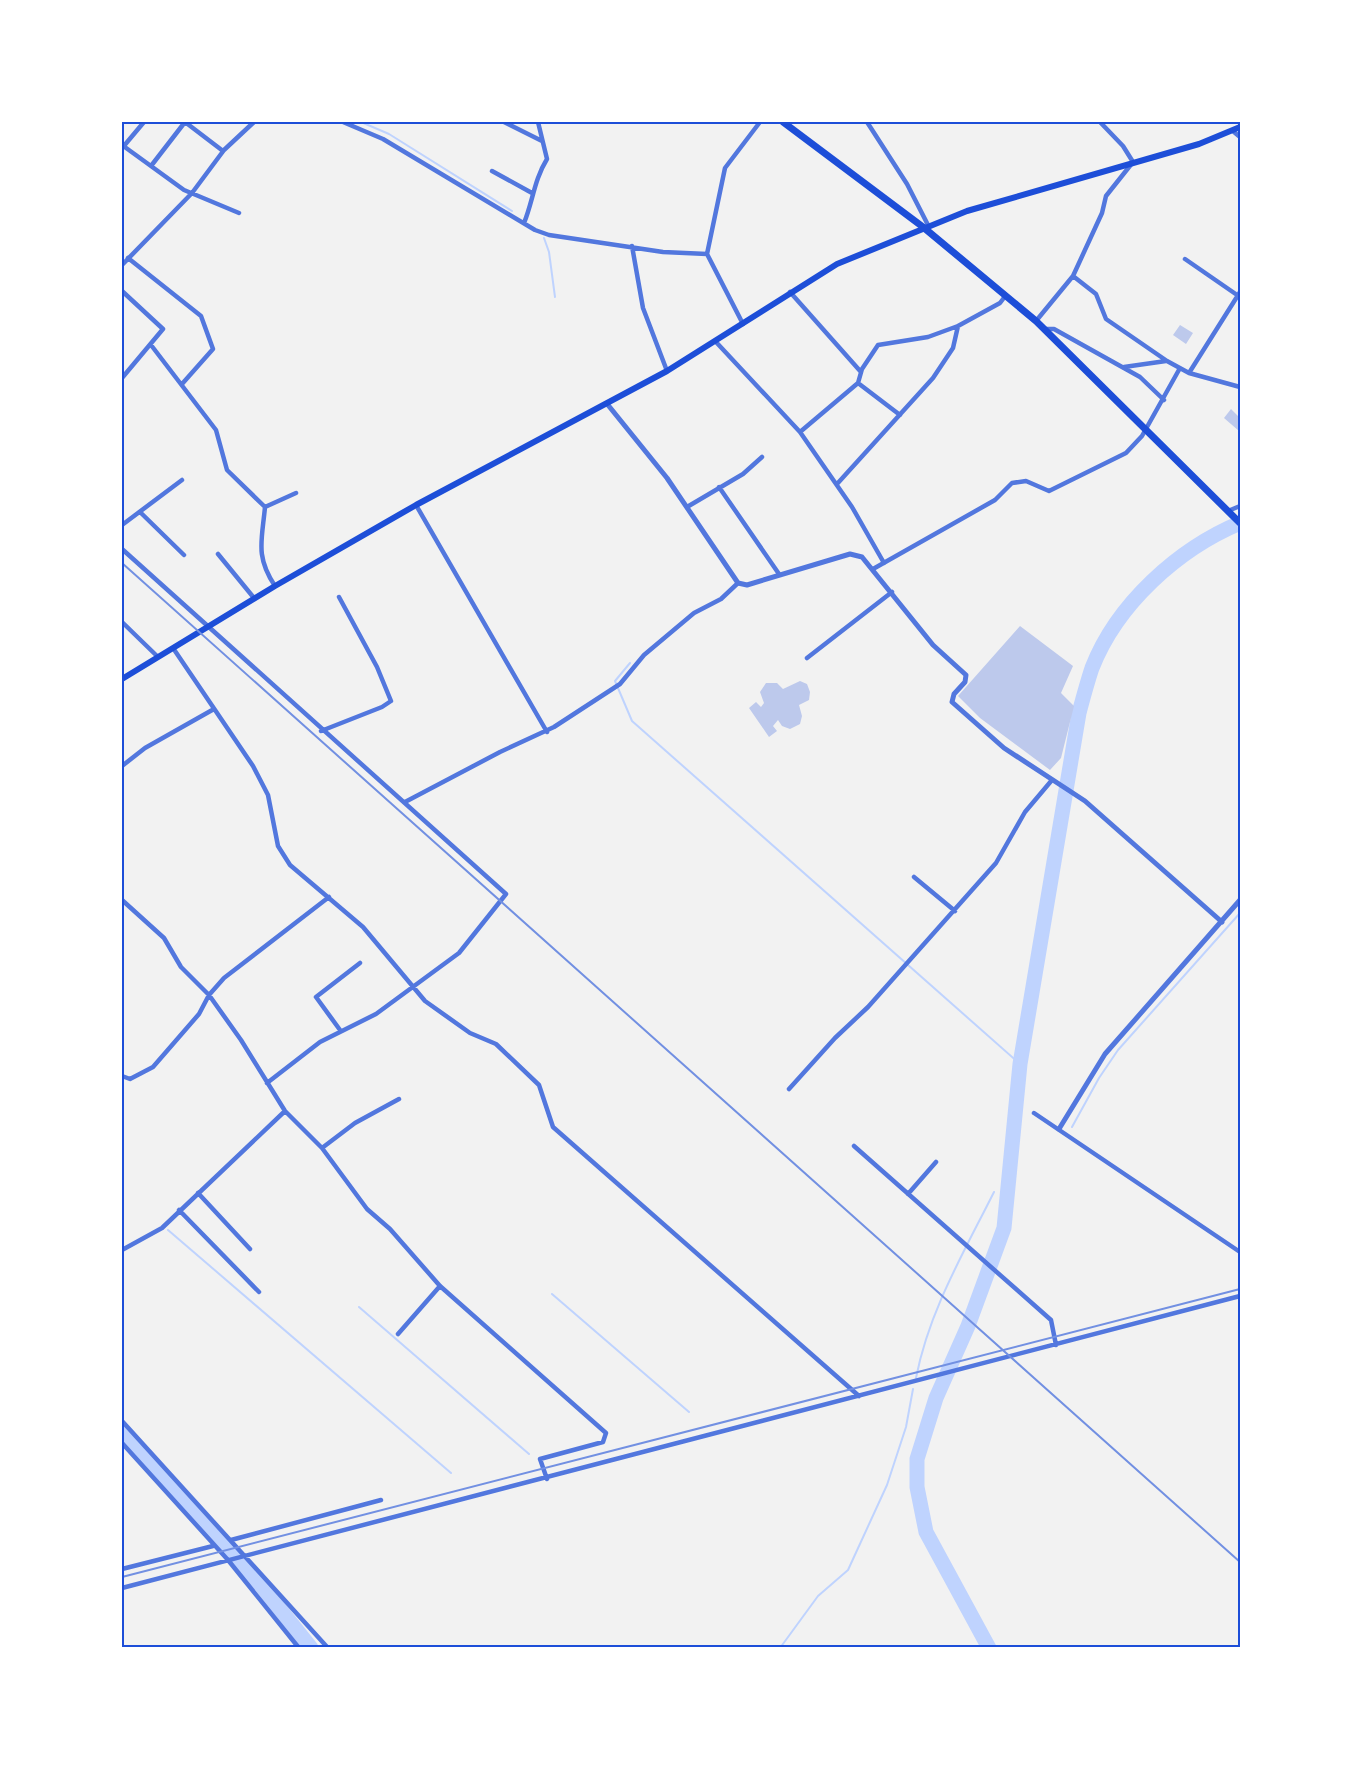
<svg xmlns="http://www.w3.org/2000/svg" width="1362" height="1769" font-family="'Roboto Condensed',sans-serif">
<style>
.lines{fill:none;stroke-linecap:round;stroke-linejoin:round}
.stream{stroke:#bfd3fe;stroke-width:2}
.river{stroke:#bfd3fe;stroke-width:15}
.building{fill:#bdc9ec}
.minor{stroke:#5277de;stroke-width:4.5}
.tertiary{stroke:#5277de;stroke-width:5}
.secondary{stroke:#1d4ed8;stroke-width:6}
.primary{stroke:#1d4ed8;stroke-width:7}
.rail{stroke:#7290e2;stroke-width:2}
.neatline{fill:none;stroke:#1d4ed8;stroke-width:2}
</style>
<rect width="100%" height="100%" fill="#f2f2f2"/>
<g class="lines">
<path class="stream" d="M361 122 389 134 512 211
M544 238 549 252 555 297
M630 663 615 681 632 721 1020 1064
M1072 1127 1099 1078 1118 1050 1240 913
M168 1230 451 1473
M552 1294 689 1412
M359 1307 529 1454
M916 1378C929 1311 964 1252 994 1192
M780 1648 818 1596 848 1570 887 1485 906 1427 913 1389"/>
<path class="river" d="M122 1433 259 1583 311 1648
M989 1648 926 1532 917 1487V1459L936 1398 968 1326 1004 1228 1020 1064 1079 713C1083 698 1087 683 1092 668 1117 604 1178 549 1240 523"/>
</g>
<path class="building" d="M1180 325 1193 333 1186 344 1173 335Z
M1231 409 1240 418 1239 431 1224 418Z
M1020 626 1073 666 1061 693 1074 706 1061 758 1050 770 980 718 958 696Z
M800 681 807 684 810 692 809 700 799 705 802 716 800 724 790 729 782 726 778 720 773 726 777 731 769 737 749 708 756 702 761 707 764 703 760 692 766 683H777L783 689Z"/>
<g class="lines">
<path class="minor" d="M185 122 223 151
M343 122 383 139 535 230 549 235 663 252 707 254
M504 122 542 141
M867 122 907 184 928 225
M1234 132 1240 137
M122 145 184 190 239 213
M123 147 144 122
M151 166 185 122
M492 171 532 193
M524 223C533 201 534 180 547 159L538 122
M632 246 643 308 667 371
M128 258 201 316 213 349 182 384
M1185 259 1240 297
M122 265 192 193 224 150 254 122
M1073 276 1096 294 1106 319 1167 361 1189 373 1240 387
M122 291 163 329 122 378
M790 292 861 372
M1036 321 1073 276 1102 213 1106 196 1133 162 1123 146 1100 122
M743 324 707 254 725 168 760 122
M1045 329H1054L1140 377 1164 400
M716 342 800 432 852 507 884 563
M151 345 216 430 227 470 265 507C262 540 255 556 275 586
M1124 367 1166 361
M1189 373 1240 292
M858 383 900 415
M800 432 858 383 862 369 878 345 928 337 958 326
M837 484 933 378 953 348 958 326 1000 303 1006 295
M719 487 779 574
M416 505 547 732
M265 507 296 493
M687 507 743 474 762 457
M1228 511 1240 506
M140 512 184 555
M122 525 182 480
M122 549 506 894 459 953 376 1014 320 1042 267 1083
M218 554 254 598
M873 569 995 500 1012 483 1026 481 1049 491 1126 453 1142 436 1180 368
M122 622 158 657
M173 648 253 766 268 795 278 846 290 865 363 927 425 1001 470 1033 496 1044 539 1085 553 1127 859 1396
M807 658 892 592
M321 731 382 707 391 701 377 667 339 597
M122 766 145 748 214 709
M405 802 500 752 554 727 620 684 644 655 694 613 721 599 738 583
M914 877 955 911
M122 900 164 938 181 967 209 995 241 1040 285 1111 322 1148 367 1209 390 1229 440 1286 606 1433 603 1442 540 1459 547 1479
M340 1030 316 997 360 963
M122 1076 130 1079 153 1067 199 1014 209 995 224 978 329 897
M789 1089 835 1038 868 1007 996 863 1025 812 1052 780
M1034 1113 1240 1252
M854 1146 1051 1320 1056 1345
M322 1148 355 1123 399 1099
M198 1193 250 1249
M908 1194 936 1162
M179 1210 259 1292
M122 1250 162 1228 285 1111
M398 1334 440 1286
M122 1421 328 1648
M122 1443 228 1560 299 1648
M231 1540 381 1500
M122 1569 213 1546
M122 1588 1240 1296"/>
<path class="tertiary" d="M608 405 667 478 738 583 747 585 850 554 862 557 933 645 966 675 965 682 954 694 952 702 1004 748 1085 801 1222 922
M1059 1129 1105 1054 1240 900"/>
<path class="secondary" d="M122 679 275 586 416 505 667 371 837 264 967 211 1199 144 1240 127"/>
<path class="primary" d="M783 122 923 227 1036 321 1240 523"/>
<path class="rail" d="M122 563 1240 1562
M122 1577 1240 1289"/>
</g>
<rect width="1362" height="1769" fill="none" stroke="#ffffff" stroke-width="246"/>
<rect x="123" y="123" width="1116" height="1523" class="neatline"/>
</svg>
